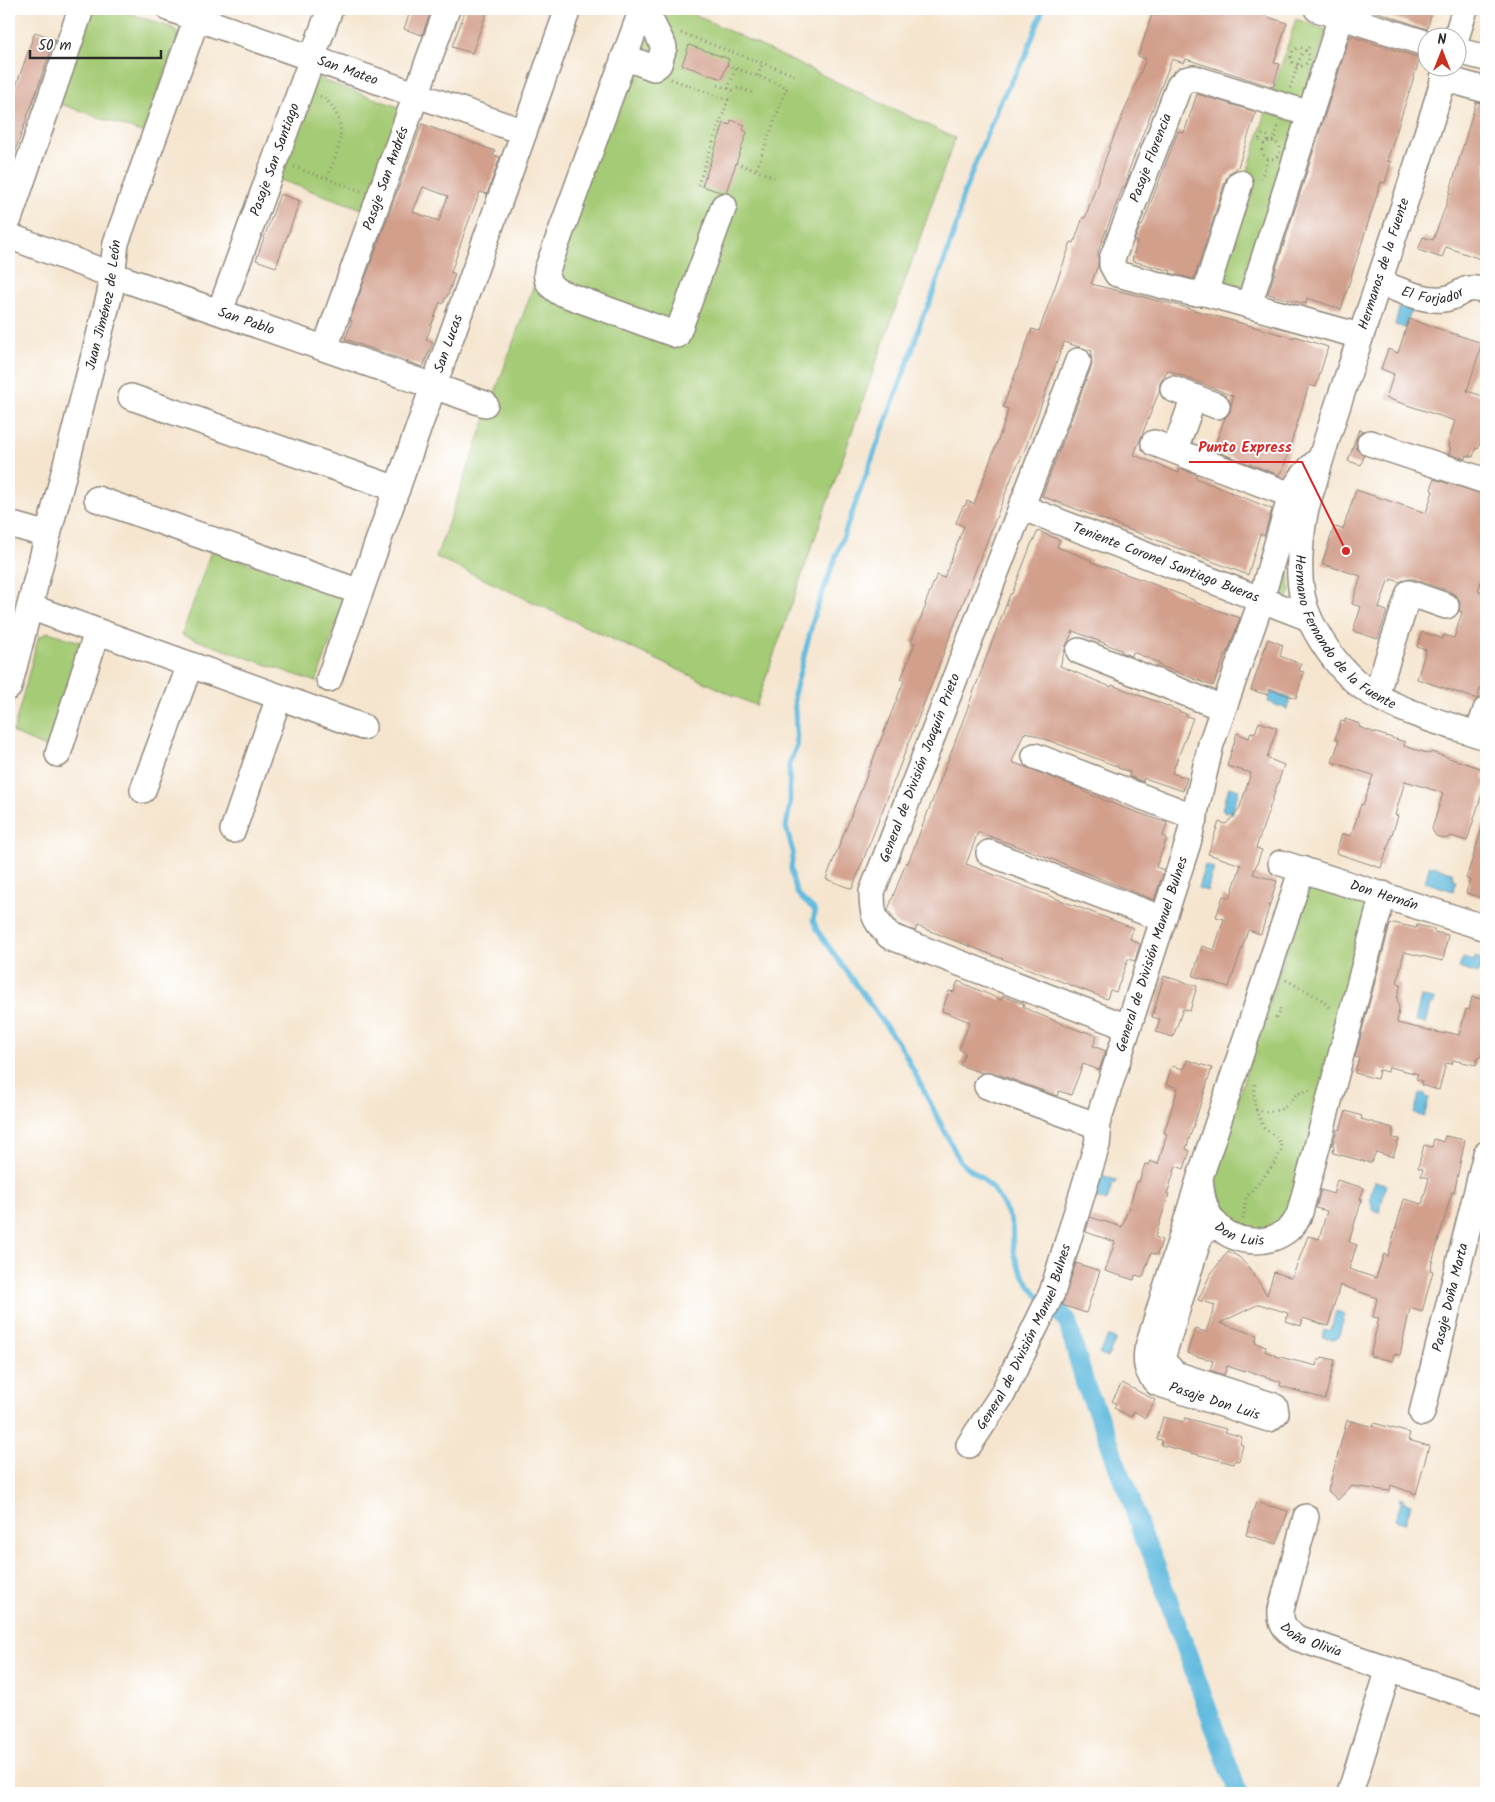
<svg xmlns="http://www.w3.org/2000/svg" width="1495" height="1802" font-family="Kalam,sans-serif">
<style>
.green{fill:#a4cb75;stroke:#687b50}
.water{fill:#61bade;stroke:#467284}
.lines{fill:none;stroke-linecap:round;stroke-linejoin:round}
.stream{stroke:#61bade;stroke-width:5}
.canal{stroke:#61bade;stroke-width:19}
.building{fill:#d29f8b;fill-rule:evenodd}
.minor-casing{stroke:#90887d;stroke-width:28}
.path{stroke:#90887d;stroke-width:3;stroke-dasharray:1 4;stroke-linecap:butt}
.minor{stroke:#fff;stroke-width:25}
.labels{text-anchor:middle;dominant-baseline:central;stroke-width:4;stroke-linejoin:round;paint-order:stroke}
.street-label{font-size:14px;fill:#2b2b2b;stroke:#fff}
.leader{fill:none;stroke:#d62828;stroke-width:2}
.callout-dot{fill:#d62828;stroke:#fff;stroke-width:2}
.callout-label{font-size:15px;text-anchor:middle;font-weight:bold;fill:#d62828;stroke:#fff;stroke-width:4;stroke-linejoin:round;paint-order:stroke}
</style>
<rect width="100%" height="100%" fill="#fff"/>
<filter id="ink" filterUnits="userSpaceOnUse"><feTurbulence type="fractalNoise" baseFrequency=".02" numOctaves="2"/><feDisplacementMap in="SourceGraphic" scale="10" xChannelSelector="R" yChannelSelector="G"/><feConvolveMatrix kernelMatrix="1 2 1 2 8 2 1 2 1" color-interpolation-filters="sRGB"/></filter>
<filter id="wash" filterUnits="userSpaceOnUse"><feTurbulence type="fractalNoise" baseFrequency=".0096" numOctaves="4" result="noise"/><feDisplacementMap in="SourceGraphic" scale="20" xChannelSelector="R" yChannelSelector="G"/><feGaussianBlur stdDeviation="1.12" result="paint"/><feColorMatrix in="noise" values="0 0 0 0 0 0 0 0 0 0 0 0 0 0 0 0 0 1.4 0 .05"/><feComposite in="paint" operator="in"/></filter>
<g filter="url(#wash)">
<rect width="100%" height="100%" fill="#f5e5cf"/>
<path class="green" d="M88 9H118L175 29 178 35 144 133 55 102Z
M633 9H683L955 138 756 706 436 557Z
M1296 19 1327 30 1303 100 1273 92Z
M311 76 407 110 371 212 275 178Z
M1266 112 1296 122 1243 288 1218 282 1245 180Z
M211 551 341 593 343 600V607L316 682 182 635Z
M1284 564 1288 567 1291 592 1287 599 1272 590 1282 565Z
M48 632 87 644 54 751 13 733 38 638Z
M1309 881 1370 904 1295 1207 1267 1233 1225 1223 1208 1189Z"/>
<path class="water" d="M1400 305 1414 309 1413 312 1410 313 1405 328 1395 325Z
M1271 692 1290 698 1287 709 1268 702Z
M1229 787 1239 790 1232 814 1230 813V810L1226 812 1222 810Z
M1205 865 1214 868 1207 891 1198 888Z
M1430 865 1452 872 1453 879 1456 880 1453 891 1425 882Z
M1475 957 1483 960 1478 974 1459 968 1463 958 1474 961Z
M1421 997 1434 999V1004L1430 1005 1425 1024 1415 1021Z
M1422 1093 1425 1094 1426 1097 1429 1098 1424 1117 1414 1114 1419 1095Z
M1102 1176 1116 1180 1115 1184 1112 1185 1107 1202 1095 1198Z
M1374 1181 1386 1184 1380 1212 1372 1210V1206L1370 1198Z
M1336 1311 1345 1314 1339 1335 1335 1340 1322 1337 1324 1330 1329 1331 1331 1329Z
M1108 1336 1116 1340 1107 1358 1099 1354Z
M1400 1498H1403L1404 1502 1411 1504 1405 1523 1395 1520 1401 1503 1399 1499Z"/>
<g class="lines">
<path class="stream" d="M1039 1297C1027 1283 1015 1265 1013 1246 1012 1238 1014 1230 1011 1222 1006 1208 995 1190 984 1180 976 1172 967 1169 960 1161L903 1050 817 930 813 920 815 912 813 908 804 901 797 893 793 880 791 868 793 852 786 827 790 804 789 764 797 745 794 695 815 613 913 348 922 318 930 302 947 253 958 220 961 201 979 154 1000 102 1025 57 1043 9"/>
<path class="canal" d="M1057 1310 1067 1320 1086 1387 1105 1430 1121 1477 1127 1487 1144 1541 1152 1555 1238 1793"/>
</g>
<g id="blocks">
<path class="building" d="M411 9H432L422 35 404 29Z
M466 9H488L472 53 452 47Z
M1156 9H1247L1252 10V12L1287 23 1274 63 1280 64 1273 87 1186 59 1184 63 1172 59 1127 175 1129 176 1124 188 1123 187 1098 252V265L1091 284 1176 305 1294 338V336L1328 347 1316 387 1309 385 1282 472H1280L1279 475 1213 450 1225 418 1230 412 1233 396 1168 370 1160 383 1159 392 1134 455 1179 473 1180 468 1197 475 1195 478 1272 509 1264 536 1260 534 1248 575 1042 496 1092 365 1091 355 1092 351 1064 342 1024 452 1013 474 852 889 826 879 904 681 901 679 915 643 911 642 926 605 925 604 931 589 937 575 944 578 964 526 956 523 963 506H965L967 501 974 504 1004 424 1008 409 1003 407 1032 329 1039 331 1071 242 1074 243 1083 217 1085 218 1110 146 1138 78 1146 59 1138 56 1152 15H1154Z
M1376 9H1433L1427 29 1375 11Z
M35 32 55 39 11 163 9 162V106Z
M1350 36 1420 58 1387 161 1391 162 1385 183 1381 182 1341 309 1307 298 1306 304 1268 294Z
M689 45 729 59 722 79 682 65Z
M1197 94 1256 112 1238 167 1230 173 1226 179 1194 279H1193L1170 273 1171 271 1132 261 1137 242 1134 241 1141 225 1142 226 1178 131 1184 133Z
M1476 102 1486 104V261L1446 247 1442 258 1418 250 1423 237 1433 240 1445 208Z
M731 120 745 125 743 130 747 132 726 192H720L702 186 724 123 730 125Z
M422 124 495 151 493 155 500 157 487 194 480 192 465 231 451 272 455 274 447 297H446L443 304 440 302 426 340 433 342 423 367 345 339 352 321 350 320ZM423 187 448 196 439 221 413 212Z
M280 194 300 201 276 267 256 260Z
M1409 319 1482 343 1467 391 1486 397V435L1483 434 1478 449 1476 448 1473 457 1467 455 1466 459 1449 454 1451 448 1449 447 1450 443H1448L1455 421 1386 398 1394 374 1381 369 1388 349 1398 353Z
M1359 430 1362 431 1357 438V449L1355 448 1364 456 1361 465 1348 461Z
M1434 479 1486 495V567L1478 591 1486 593V685L1482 683 1477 699 1417 679 1426 650 1417 647 1422 632 1443 639 1444 635 1454 638 1462 612 1459 611 1460 603 1457 596 1451 592 1414 579H1406L1400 582 1391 579 1390 582 1388 581 1379 608 1387 611 1378 639 1353 631 1361 607 1352 604 1361 576 1322 564 1334 527 1343 529 1356 490 1426 513 1433 491 1431 490Z
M1038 531 1060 540 1057 547 1091 560V562L1143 580 1194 600V602L1240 618 1228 651H1227L1213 686 1158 665 1159 663 1133 652 1131 656 1121 652V650L1073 631 1066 646 1060 666 1111 687 1112 685 1160 703 1186 714V716L1193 718 1172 773 1187 778 1183 791 1144 778 1143 782 1129 776 1130 772 1118 768 1119 767 1026 732 1025 734 1024 733 1012 762 1084 790 1083 791 1106 801 1167 823 1163 836 1167 838 1156 867 1164 870 1154 900 1044 856 978 832 968 859 966 864 1133 928 1130 939 1140 944 1135 961 1128 959 1116 992 1110 990 1107 999 917 926 915 931 897 924 888 910 906 862 908 863 952 750 1010 594H1012L1032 542H1033Z
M1268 639 1283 645 1280 656 1301 664 1299 671 1304 672 1296 698 1269 689 1268 695 1251 690Z
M1345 719 1360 724 1359 727 1370 731 1405 742 1404 746 1430 754 1431 752 1486 770 1483 780 1486 781 1467 841 1451 836 1445 839 1436 836 1432 829 1443 793 1405 781 1395 815 1398 816 1381 868 1336 853 1342 834 1351 836 1361 804 1363 805 1373 775 1332 762 1338 744V740L1335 739 1341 721 1345 722Z
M1259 722 1277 728 1267 758 1284 765 1256 848 1262 850 1253 874 1277 881 1261 934 1248 930 1229 987 1193 976 1202 946 1214 950 1224 919 1216 917 1223 896 1230 898 1241 865 1208 854 1219 822 1226 824 1239 810 1251 773 1227 766 1237 733 1249 738 1251 732 1255 733Z
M1483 825 1486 826V899L1466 893 1470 880 1466 879Z
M1394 923 1416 928 1417 925 1434 929V932L1448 935 1443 961 1404 952 1397 983 1401 984 1397 998 1399 1009 1397 1023 1445 1034 1446 1032 1459 1035 1466 1009 1469 1010 1472 997 1486 1000V1053L1477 1059 1476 1065 1453 1060 1452 1064 1446 1063 1439 1090 1421 1085 1422 1081 1416 1079 1418 1074 1389 1067 1388 1072 1379 1070 1377 1079 1355 1073 1359 1058 1355 1057 1390 925Z
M1164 976 1197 986 1190 1011 1183 1009 1173 1037 1156 1032 1160 1019 1152 1017Z
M958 981 1001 1000 1003 996 1024 1004 1023 1007 1033 1012 1083 1032 1084 1031 1097 1036 1093 1046 1106 1051 1099 1070 1083 1064 1071 1095 1059 1091 1057 1096 992 1072 982 1073 960 1065 965 1053 959 1049 970 1022 942 1011 949 991 954 992Z
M1187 1060 1212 1068 1186 1149 1190 1151 1184 1169 1176 1166 1167 1194H1169L1155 1237 1162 1240 1157 1255 1151 1253 1143 1277 1135 1275 1134 1280 1105 1271 1115 1242 1086 1232 1090 1217 1122 1227 1137 1182H1139L1145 1164 1149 1165 1150 1161 1158 1164 1167 1134 1164 1133 1178 1088 1166 1084 1172 1066 1184 1069Z
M1346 1111 1362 1116 1361 1119 1393 1128V1138L1399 1139 1393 1157 1376 1152 1371 1163 1333 1153 1334 1147 1333 1144 1337 1130 1340 1129Z
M1445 1136 1465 1140 1454 1193 1452 1192 1430 1270 1433 1271 1422 1312 1410 1308 1400 1355 1394 1354 1393 1361 1370 1356 1379 1318 1373 1317 1377 1298 1340 1285 1328 1326 1303 1318 1301 1326 1286 1321 1288 1313 1259 1304 1220 1323 1257 1335 1255 1343 1266 1347 1265 1351 1275 1355V1356L1317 1366 1318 1360H1321L1322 1357 1335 1360 1325 1399 1280 1386 1281 1382 1246 1370 1245 1372 1227 1366 1224 1375 1210 1370 1213 1361 1187 1353 1195 1329 1206 1332 1215 1305 1198 1300 1210 1275 1228 1251 1239 1257 1249 1268 1267 1295 1274 1272 1292 1278 1308 1236 1319 1239 1327 1211 1316 1208 1321 1190 1333 1194 1337 1180 1364 1188 1360 1199H1362L1349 1242 1357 1245 1349 1269 1376 1278 1384 1254 1388 1256 1404 1199 1422 1204 1429 1178 1421 1176 1423 1169 1418 1168 1424 1145 1432 1147 1434 1139 1443 1142Z
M1076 1263 1100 1271 1086 1313 1062 1305Z
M1122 1383 1155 1400 1145 1418 1134 1411 1131 1417 1114 1408 1116 1404 1112 1401Z
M1163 1417 1184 1422 1185 1418 1226 1429 1225 1432 1242 1437 1240 1444 1243 1445 1239 1461 1235 1460 1234 1464 1161 1445 1162 1440 1157 1439Z
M1347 1420 1373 1427 1374 1423 1410 1433 1408 1440 1429 1446 1416 1494 1391 1485 1390 1491 1351 1486 1338 1500 1328 1491Z
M1256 1502 1288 1511 1277 1544 1246 1535Z"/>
</g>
</g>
<g filter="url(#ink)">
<use href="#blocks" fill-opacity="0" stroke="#90887d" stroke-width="1"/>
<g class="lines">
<defs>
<g id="minor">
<path id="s1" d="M170 9 524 132"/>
<path d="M642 9 547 270C545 281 550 286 559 292L677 335 724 206"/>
<path d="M1317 9 1428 44"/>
<path d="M1456 38 1465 9"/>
<path d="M1458 51 1486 58"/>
<path d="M624 57 654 68 659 64 664 47 645 9"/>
<path id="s2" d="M1447 68C1417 170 1382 271 1349 372 1337 407 1325 443 1315 479 1312 490 1307 502 1305 513 1299 546 1295 589 1310 620 1322 644 1339 669 1361 686 1394 711 1446 724 1486 737"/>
<path d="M1443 78 1486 90"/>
<path d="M1310 114 1194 78 1185 80 1179 86 1112 259V265L1117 274 1191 293H1205L1360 336"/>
<path d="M9 219 81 9"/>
<path id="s3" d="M9 236 112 275 485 404"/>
<path id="s4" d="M1379 283C1399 289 1421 301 1443 299 1462 298 1460 283 1486 291"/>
<path d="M1205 293 1240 183"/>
<path d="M1249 305 1341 17"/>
<path id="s5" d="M220 311 330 9"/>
<path id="s6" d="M325 348 447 9"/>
<path d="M1078 361 872 892C872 914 874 920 889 936L1127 1027"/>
<path d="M1173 389 1217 406"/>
<path d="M131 397 397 489"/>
<path d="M1154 443 1291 495"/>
<path d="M1370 443 1486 481"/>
<path d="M1175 450 1194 397"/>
<path d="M97 499 360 592"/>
<path id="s7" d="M1021 507 1309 618"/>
<path d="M9 524 48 535"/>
<path d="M30 607 363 727"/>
<path d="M1079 651 1223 708"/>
<path id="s8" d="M329 679 568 9"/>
<path id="s9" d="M9 687 110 293 116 243 200 9"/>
<path d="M1376 695 1409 593 1446 606"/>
<path d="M1478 734 1486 710"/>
<path d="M58 754 97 632"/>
<path d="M1035 756 1195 817"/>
<path d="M143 790 190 665"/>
<path d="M233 830 279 697"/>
<path d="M989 853 1163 919"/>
<path id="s10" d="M1281 863 1486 928"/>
<path id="s11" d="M1302 869 1200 1177C1201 1192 1203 1208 1213 1221 1231 1244 1268 1248 1290 1228 1295 1224 1298 1218 1300 1212L1383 894"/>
<path d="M987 1086 1090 1123 1096 1127"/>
<path id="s12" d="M1199 1180 1147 1350C1145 1364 1147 1373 1157 1383L1269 1419 1276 1413 1275 1407 1271 1405 1175 1374 1163 1361V1355L1199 1238 1205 1231 1216 1224"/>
<path id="s13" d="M1422 1413 1486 1154"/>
<path id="s14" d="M969 1445 1002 1395 1052 1293 1097 1145 1098 1136 1096 1127 1188 843 1211 744 1258 610 1291 495C1298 480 1307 470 1320 459"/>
<path id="s15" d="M1306 1517 1281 1610C1280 1625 1285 1630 1297 1638L1486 1702"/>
<path d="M1350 1793 1389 1669"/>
</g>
</defs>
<use href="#minor" class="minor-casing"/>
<path class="path" d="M681 33 797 76
M1291 57a9 9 0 1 1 18 0a9 9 0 1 1-18 0Z
M727 65 787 87 756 170
M758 76 762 63
M671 79 728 100 698 185
M718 85 733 90 739 88 754 93
M1290 88 1301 55 1309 47
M728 89 736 68
M320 96C326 98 331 104 334 110 348 133 336 155 327 178
M1259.5 139a4.5 4.5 0 1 1 9 0a4.5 4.5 0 1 1-9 0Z
M1262 150a9 9 0 1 1 18 0a9 9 0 1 1-18 0Z
M1273 142 1278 126
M736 163 774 177
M294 167 361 191
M1261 179 1268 159
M1286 980 1321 999 1331 1009
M1276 1018 1280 1012V1005
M1256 1110 1267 1112 1280 1110 1285 1107 1297 1094 1311 1090
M1243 1219 1246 1198 1275 1163 1281 1150V1144L1276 1137 1264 1128 1257 1113 1254 1098 1255 1082"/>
<use href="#minor" class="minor"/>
</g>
</g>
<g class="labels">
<g class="street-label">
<text stroke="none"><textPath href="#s1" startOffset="188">San Mateo</textPath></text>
<text transform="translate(1151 158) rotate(-69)">Pasaje Florencia</text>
<text stroke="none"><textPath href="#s5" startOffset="161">Pasaje San Santiago</textPath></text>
<text stroke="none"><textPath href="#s6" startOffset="180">Pasaje San Andrés</textPath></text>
<text transform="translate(1384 264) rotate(-72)">Hermanos de la Fuente</text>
<text stroke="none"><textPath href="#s4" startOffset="56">El Forjador</textPath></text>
<text stroke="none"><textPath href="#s9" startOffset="394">Juan Jiménez de León</textPath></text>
<text stroke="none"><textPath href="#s3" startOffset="252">San Pablo</textPath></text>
<text stroke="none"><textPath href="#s8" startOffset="356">San Lucas</textPath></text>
<text stroke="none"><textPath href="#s7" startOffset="155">Teniente Coronel Santiago Bueras</textPath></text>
<text stroke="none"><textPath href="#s2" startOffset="604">Hermano Fernando de la Fuente</textPath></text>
<text transform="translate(920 768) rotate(-69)">General de División Joaquín Prieto</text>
<text stroke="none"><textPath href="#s10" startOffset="108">Don Hernán</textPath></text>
<text stroke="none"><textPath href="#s14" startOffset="528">General de División Manuel Bulnes</textPath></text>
<text stroke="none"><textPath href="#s11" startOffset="402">Don Luis</textPath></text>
<text stroke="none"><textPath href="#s13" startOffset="119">Pasaje Doña Marta</textPath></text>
<text stroke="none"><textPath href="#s14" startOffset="122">General de División Manuel Bulnes</textPath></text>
<text stroke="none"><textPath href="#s12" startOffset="274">Pasaje Don Luis</textPath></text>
<text stroke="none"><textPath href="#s15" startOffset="144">Doña Olivia</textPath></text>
</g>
</g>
<path class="leader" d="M1346 551L1302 462H1189"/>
<circle class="callout-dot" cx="1346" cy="551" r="5"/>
<g class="callout-label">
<text x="1245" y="452">Punto Express</text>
</g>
<rect width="1495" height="1802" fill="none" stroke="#fff" stroke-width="30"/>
<g transform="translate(1442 52)"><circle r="24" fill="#ffffff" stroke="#aaaaaa"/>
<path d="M0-4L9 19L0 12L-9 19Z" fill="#c8321e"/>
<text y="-8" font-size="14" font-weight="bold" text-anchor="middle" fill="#2b2b2b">N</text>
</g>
<path d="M30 50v8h131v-8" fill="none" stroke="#2b2b2b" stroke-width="2.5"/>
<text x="38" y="50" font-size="15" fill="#2b2b2b" stroke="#ffffff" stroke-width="4" paint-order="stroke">50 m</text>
</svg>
